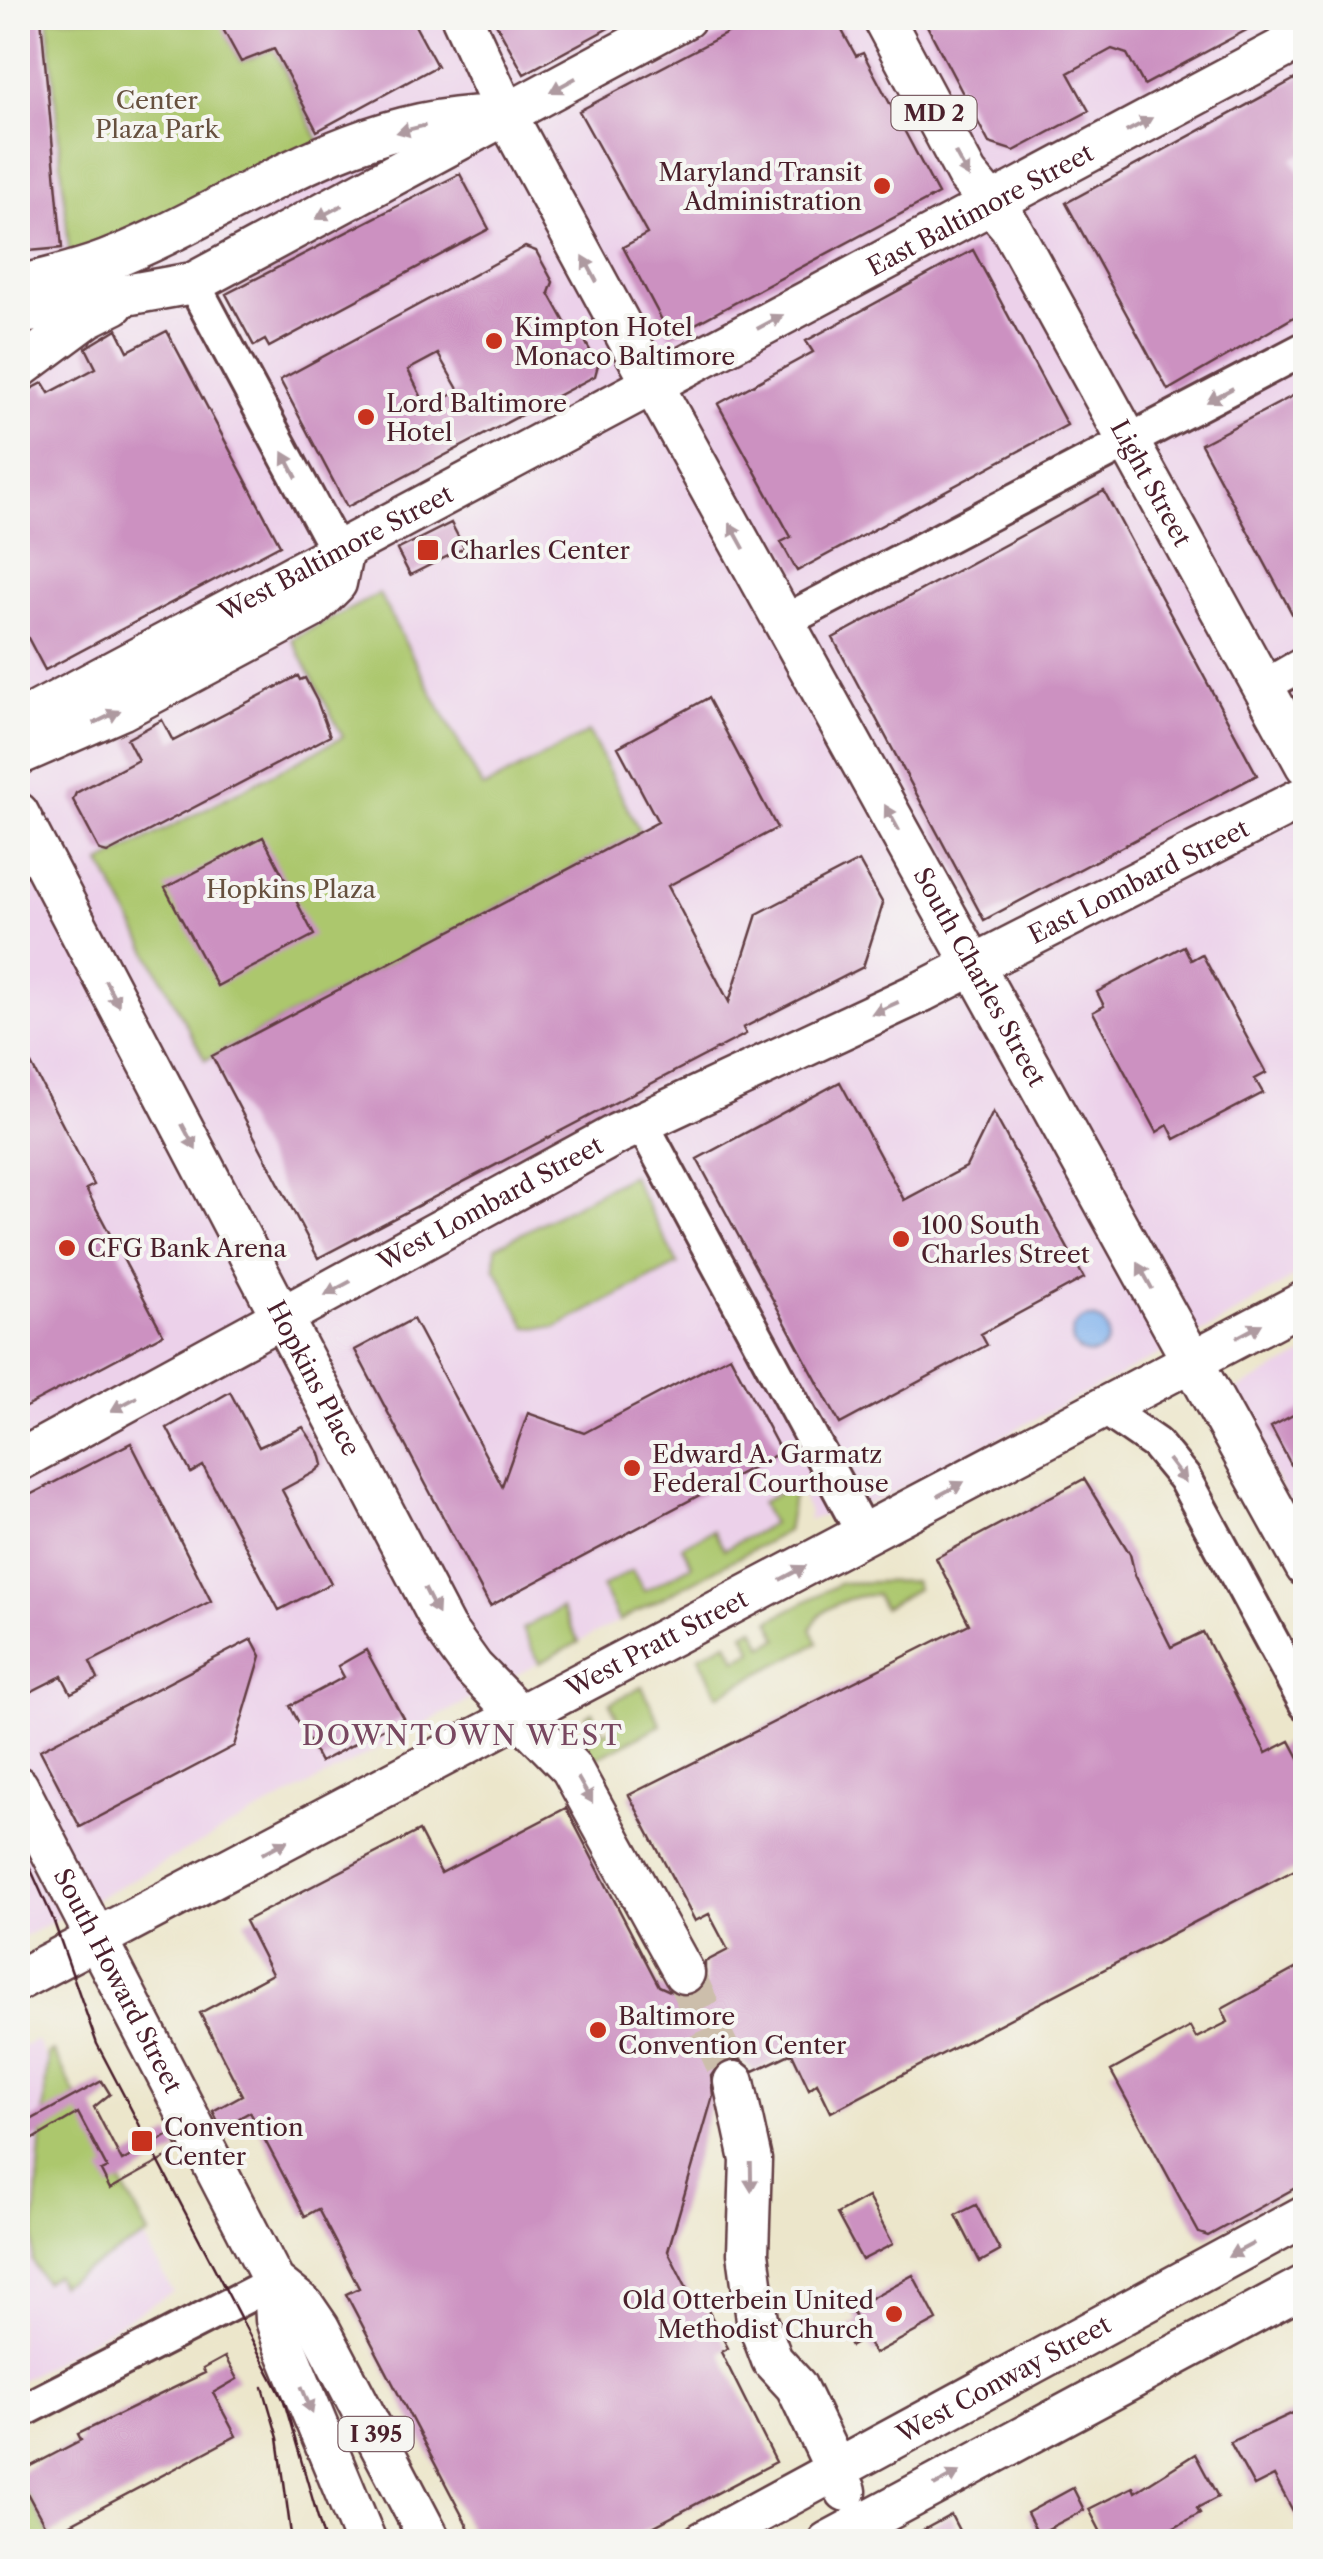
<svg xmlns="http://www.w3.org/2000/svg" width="1323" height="2559" font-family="'Libre Caslon Text',serif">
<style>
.built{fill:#ecd1ea}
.green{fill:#acc76d;stroke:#7b734c;stroke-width:2.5}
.water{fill:#81b2ed;stroke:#66688c;stroke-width:2.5}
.building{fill:#cc91c1;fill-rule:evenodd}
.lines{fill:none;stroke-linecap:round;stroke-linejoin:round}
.major-tunnel{stroke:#ccbeab;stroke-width:40;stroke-dasharray:40 20;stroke-linecap:butt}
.minor-casing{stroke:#623d43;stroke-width:38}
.major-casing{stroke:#623d43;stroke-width:45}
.minor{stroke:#fff;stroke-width:32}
.major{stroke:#fff;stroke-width:40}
.tram{stroke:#4a1f2b;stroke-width:2.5}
.oneway{fill:#ae9aa0}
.poi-dot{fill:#c8321e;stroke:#f6f6f2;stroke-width:4}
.labels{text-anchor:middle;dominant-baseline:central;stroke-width:8;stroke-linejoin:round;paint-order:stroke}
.shield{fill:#f6f6f2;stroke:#7e6067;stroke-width:2.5}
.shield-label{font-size:22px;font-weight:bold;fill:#4a1f2b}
.park-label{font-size:25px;fill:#67513f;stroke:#f6f6f2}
.poi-label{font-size:25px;fill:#4a1f2b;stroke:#f6f6f2;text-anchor:start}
.street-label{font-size:25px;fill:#4a1f2b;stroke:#f6f6f2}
.neighbourhood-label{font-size:28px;letter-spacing:2.5px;fill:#784760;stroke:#f6f6f2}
</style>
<rect width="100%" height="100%" fill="#f6f6f2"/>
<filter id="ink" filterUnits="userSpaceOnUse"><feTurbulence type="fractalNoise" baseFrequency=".01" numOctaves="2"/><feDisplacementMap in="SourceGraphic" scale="20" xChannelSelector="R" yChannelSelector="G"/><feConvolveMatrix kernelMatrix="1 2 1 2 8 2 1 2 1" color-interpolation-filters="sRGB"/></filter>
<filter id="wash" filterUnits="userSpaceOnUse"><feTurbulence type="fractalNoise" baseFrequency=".0048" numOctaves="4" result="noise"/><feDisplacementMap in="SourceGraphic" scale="40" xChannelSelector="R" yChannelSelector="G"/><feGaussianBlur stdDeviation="2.25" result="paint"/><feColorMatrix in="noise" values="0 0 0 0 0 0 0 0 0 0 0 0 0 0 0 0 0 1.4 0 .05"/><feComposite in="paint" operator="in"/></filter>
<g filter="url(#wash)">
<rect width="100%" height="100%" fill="#ece6cb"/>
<path class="built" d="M18 18H1306L1305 1270 1220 1323 880 1500 808 1520 809 1512 795 1484 762 1503 772 1524 723 1550 712 1530 692 1565 643 1591 632 1570 602 1587 619 1621 579 1642 561 1609 522 1630 539 1663 18 1940V777L39 766 18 708Z
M1305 1354V1529L1227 1395Z
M36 2040 173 2292 18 2382V2049Z"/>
<path class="green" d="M48 18H219L241 62 274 49 320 144 70 264Z
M379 594 483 788 589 732 640 832 205 1060 101 863 343 737 292 639Z
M631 1175 678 1264 555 1328 527 1327 495 1267 496 1247Z
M795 1484 787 1531 619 1621 602 1587 632 1570 644 1591 692 1565 682 1546 713 1530 724 1549 772 1524 761 1503Z
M914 1581 917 1589 883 1608 876 1595C851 1595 821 1606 811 1629L818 1643 718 1695 699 1656 727 1642 737 1659 753 1651 744 1633 754 1628 763 1646 779 1639 770 1620 841 1583Z
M561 1608 579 1642 539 1663 522 1629Z
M642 1687 661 1725 590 1761 582 1745 596 1738 586 1716 593 1712 603 1733 620 1724 610 1703Z
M53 2051 149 2235 60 2285 55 2275 44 2282 32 2261 48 2054Z
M25 2489 53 2541 18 2542V2496Z"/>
<path class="water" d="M1072 1336a18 18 0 1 1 36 0a18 18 0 1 1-36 0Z"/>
<g id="blocks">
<path class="building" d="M18 18H41L62 248 18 252Z
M217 18H358L361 24 373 18H411L437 66 317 131 274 49 241 62Z
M493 18H627L524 74Z
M756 18H835L856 56 863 53 938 194 671 337 623 247 647 234 579 111Z
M923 18H1269L1144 85 1127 54 1112 49 1068 73 1089 111 1014 151 989 143Z
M1306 73V151L1292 159 1306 183V310L1168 390 1066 203Z
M460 174 489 229 269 347 265 340 254 346 226 294Z
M525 247 536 251 553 282 549 293 570 331 581 334 598 365 595 376 347 507 280 380ZM438 354 459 391 427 408 408 370Z
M973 250 1067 425 797 571 781 542 791 537 718 404 813 352 806 341Z
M117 329 128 351 167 331 280 545 45 670 18 619V396L43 383 49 393 96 368 86 348Z
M1306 389V603L1295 619 1201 444Z
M1104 491 1257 775 984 920 833 638Z
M451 523 464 548 410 575 397 550Z
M298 676 300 680 305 678 317 701 330 736 107 853 100 851 73 800 76 793 138 760 127 739 162 720 173 741Z
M708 698 777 828 668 886 729 1002 757 914 859 861 883 904 863 967 743 1028 746 1034 318 1258 212 1056 658 822 618 747Z
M263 837 314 935 217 986 165 888Z
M1184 946 1191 960 1202 954 1266 1073 1255 1079 1263 1093 1175 1139 1168 1125 1157 1132 1093 1012 1104 1006 1097 992Z
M18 1039 94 1185 86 1189 163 1334 18 1411Z
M840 1082 904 1200 966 1167 993 1112 1084 1278 981 1334 987 1345 840 1424 697 1159Z
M413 1319 502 1486 528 1413 584 1433 730 1356 781 1452 490 1606 355 1350Z
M230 1392 259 1447 303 1427 320 1453 323 1465 315 1472 282 1490 331 1583 279 1610 203 1466 191 1473 167 1428Z
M1306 1408V1493L1271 1427Z
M131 1443 211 1601 90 1662 98 1679 71 1693 62 1676 30 1692 18 1667V1501Z
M1084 1479 1130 1554 1135 1575 1171 1647 1203 1632 1266 1753 1290 1741 1306 1771V1864L831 2112 817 2083 809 2089 792 2053 754 2071 740 2059 719 2064 711 2076 713 2096 668 2251 694 2303 702 2299 728 2348 721 2352 776 2462 624 2542H476L346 2294 359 2288 318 2209 305 2216 250 2112 221 2128 213 2111 242 2095 200 2013 272 1974 245 1921 419 1831 441 1873 566 1808 659 1986 683 1997 695 1994 705 1984V1962L728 1950 709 1914 695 1921 629 1795 969 1624 936 1558Z
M252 1639 261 1656 234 1746 80 1827 40 1750Z
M366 1650 403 1718 320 1762 290 1706 344 1677 338 1666Z
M1306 1963V2182L1208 2236 1199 2233 1111 2071 1190 2027 1196 2038 1228 2022 1222 2009Z
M102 2081 110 2094 94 2107 122 2161 171 2134 179 2151 110 2189 101 2171 107 2168 78 2113 18 2148V2127Z
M868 2197 893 2244 862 2260 837 2214Z
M976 2205 1000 2251 980 2262 956 2215Z
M913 2275 937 2320 874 2354 866 2338 851 2346 843 2331 858 2322 851 2309Z
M225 2357 237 2379 213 2393 236 2436 50 2535 26 2491 18 2496V2473L81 2440 78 2434 205 2373 203 2369Z
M1306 2407V2535L1274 2476 1254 2486 1230 2442Z
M1195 2454 1218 2497 1197 2508 1200 2513 1146 2542H1106L1089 2509 1133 2487 1135 2492Z
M1073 2488 1084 2510 1038 2534 1027 2513Z
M951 2515 965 2542H901Z"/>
</g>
</g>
<g filter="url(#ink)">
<use href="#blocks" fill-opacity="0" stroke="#623d43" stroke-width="2.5"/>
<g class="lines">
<path class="major-tunnel" d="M684 1973 734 2082"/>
<defs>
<path id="minor" d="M193 283 336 550
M783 622 1306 348
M1263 687 1306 662
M641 1122 864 1535
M1104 1408 1156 1444 1184 1478 1306 1704
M18 2413 274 2282"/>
<g id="major">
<path id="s1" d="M462 18 507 116 653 385 1306 1567"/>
<path id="s2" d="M883 18 967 175 1010 226 1306 765"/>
<path d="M18 286C47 279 77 272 106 261 233 211 345 119 488 116"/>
<path d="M18 314 193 283 685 18"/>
<path d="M18 369 88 317 114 304"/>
<path id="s3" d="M18 722 1306 36"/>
<path d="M18 755 121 710 310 609 336 583 341 559 336 550"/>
<path id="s4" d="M18 813 445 1629 473 1668 571 1768 684 1973"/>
<path id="s5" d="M18 1461 617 1134 923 991 1306 796"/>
<path id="s6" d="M18 1787 274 2282 304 2306 319 2328 431 2542"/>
<path id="s7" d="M18 1980 1306 1301"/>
<path d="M734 2082 751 2160 748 2253 757 2320 772 2360 796 2386 846 2491"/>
<path d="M274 2282 276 2320 284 2345 366 2542"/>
<path id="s8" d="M703 2542 1306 2215"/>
<path d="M828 2542 1306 2285"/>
</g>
</defs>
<use href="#minor" class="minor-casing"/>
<use href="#major" class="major-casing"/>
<use href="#minor" class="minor"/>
<use href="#major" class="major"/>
<path class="tram" d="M18 1841 53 1919 97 2044 284 2401 325 2542
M263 2387 278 2438 292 2542"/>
</g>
<defs><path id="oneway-solid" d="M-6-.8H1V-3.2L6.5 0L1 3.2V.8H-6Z" transform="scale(2.5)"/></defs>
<g class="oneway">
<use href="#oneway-solid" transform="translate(563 85) rotate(151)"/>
<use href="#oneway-solid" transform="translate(1139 125) rotate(-28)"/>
<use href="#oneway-solid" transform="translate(411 129) rotate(166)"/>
<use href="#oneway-solid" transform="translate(962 165) rotate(61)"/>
<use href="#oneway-solid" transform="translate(329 212) rotate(152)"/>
<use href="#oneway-solid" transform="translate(590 269) rotate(-118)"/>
<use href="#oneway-solid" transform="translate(770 322) rotate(-28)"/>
<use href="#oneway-solid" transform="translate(1220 395) rotate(152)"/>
<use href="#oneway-solid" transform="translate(290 465) rotate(-118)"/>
<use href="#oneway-solid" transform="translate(737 536) rotate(-119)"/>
<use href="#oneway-solid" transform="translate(107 717) rotate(-26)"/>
<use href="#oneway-solid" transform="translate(892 818) rotate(-119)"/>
<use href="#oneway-solid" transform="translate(112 993) rotate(62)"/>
<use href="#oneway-solid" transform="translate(885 1008) rotate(156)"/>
<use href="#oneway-solid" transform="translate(189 1137) rotate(62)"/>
<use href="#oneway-solid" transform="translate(1145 1276) rotate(-119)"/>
<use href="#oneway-solid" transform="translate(338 1288) rotate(152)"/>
<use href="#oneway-solid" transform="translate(1249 1331) rotate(-28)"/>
<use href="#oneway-solid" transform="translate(124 1404) rotate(152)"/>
<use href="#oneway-solid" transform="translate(1177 1471) rotate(53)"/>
<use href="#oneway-solid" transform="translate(951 1489) rotate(-28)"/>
<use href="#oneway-solid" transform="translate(793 1573) rotate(-28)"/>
<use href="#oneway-solid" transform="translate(431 1601) rotate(63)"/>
<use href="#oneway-solid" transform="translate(585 1790) rotate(60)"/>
<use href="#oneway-solid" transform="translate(275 1847) rotate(-28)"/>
<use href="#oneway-solid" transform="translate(751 2177) rotate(89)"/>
<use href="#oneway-solid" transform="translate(1241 2250) rotate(152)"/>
<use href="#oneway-solid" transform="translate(307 2400) rotate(68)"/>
<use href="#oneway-solid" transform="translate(947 2479) rotate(-28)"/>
</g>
</g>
<g class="poi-dot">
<circle cx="882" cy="186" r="10"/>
<circle cx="494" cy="341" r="10"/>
<circle cx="366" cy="417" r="10"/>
<rect x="416" y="538" width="24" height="24" rx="5"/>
<circle cx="901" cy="1239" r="10"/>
<circle cx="67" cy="1248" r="10"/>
<circle cx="632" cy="1468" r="10"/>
<circle cx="598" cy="2030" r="10"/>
<rect x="130" y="2129" width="24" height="24" rx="5"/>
<circle cx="894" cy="2314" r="10"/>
</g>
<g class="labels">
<g class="shield">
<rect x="891.5" y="96" width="85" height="34" rx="8"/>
<rect x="338.5" y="2417" width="75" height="34" rx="8"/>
</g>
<g class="shield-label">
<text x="934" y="113">MD 2</text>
<text x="376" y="2434">I 395</text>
</g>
<g class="park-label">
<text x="157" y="100">Center<tspan x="157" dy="29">Plaza Park</tspan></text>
<text x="291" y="889">Hopkins Plaza</text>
</g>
<g class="poi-label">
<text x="862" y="172" text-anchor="end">Maryland Transit<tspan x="862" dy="29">Administration</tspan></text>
<text x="514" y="327">Kimpton Hotel<tspan x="514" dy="29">Monaco Baltimore</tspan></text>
<text x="386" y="403">Lord Baltimore<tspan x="386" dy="29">Hotel</tspan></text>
<text x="450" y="550">Charles Center</text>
<text x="921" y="1225">100 South<tspan x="921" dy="29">Charles Street</tspan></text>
<text x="87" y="1248">CFG Bank Arena</text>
<text x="652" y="1454">Edward A. Garmatz<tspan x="652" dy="29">Federal Courthouse</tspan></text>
<text x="618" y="2016">Baltimore<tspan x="618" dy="29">Convention Center</tspan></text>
<text x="164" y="2127">Convention<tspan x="164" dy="29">Center</tspan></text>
<text x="874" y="2300" text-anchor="end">Old Otterbein United<tspan x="874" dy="29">Methodist Church</tspan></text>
</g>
<g class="street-label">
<text stroke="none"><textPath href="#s3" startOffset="1090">East Baltimore Street</textPath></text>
<text stroke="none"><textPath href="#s2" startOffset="538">Light Street</textPath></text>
<text stroke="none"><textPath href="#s3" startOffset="360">West Baltimore Street</textPath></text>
<text stroke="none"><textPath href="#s5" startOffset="1262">East Lombard Street</textPath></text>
<text stroke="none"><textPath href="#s1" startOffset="1090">South Charles Street</textPath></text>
<text stroke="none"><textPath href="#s5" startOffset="538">West Lombard Street</textPath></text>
<text stroke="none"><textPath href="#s4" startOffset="638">Hopkins Place</textPath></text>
<text stroke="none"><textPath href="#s7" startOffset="722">West Pratt Street</textPath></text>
<text stroke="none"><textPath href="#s6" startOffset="218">South Howard Street</textPath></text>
<text stroke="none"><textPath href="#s8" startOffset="342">West Conway Street</textPath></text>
</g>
<g class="neighbourhood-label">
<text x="463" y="1735">DOWNTOWN WEST</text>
</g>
</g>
<rect width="1323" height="2559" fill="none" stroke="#f6f6f2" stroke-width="60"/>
</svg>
